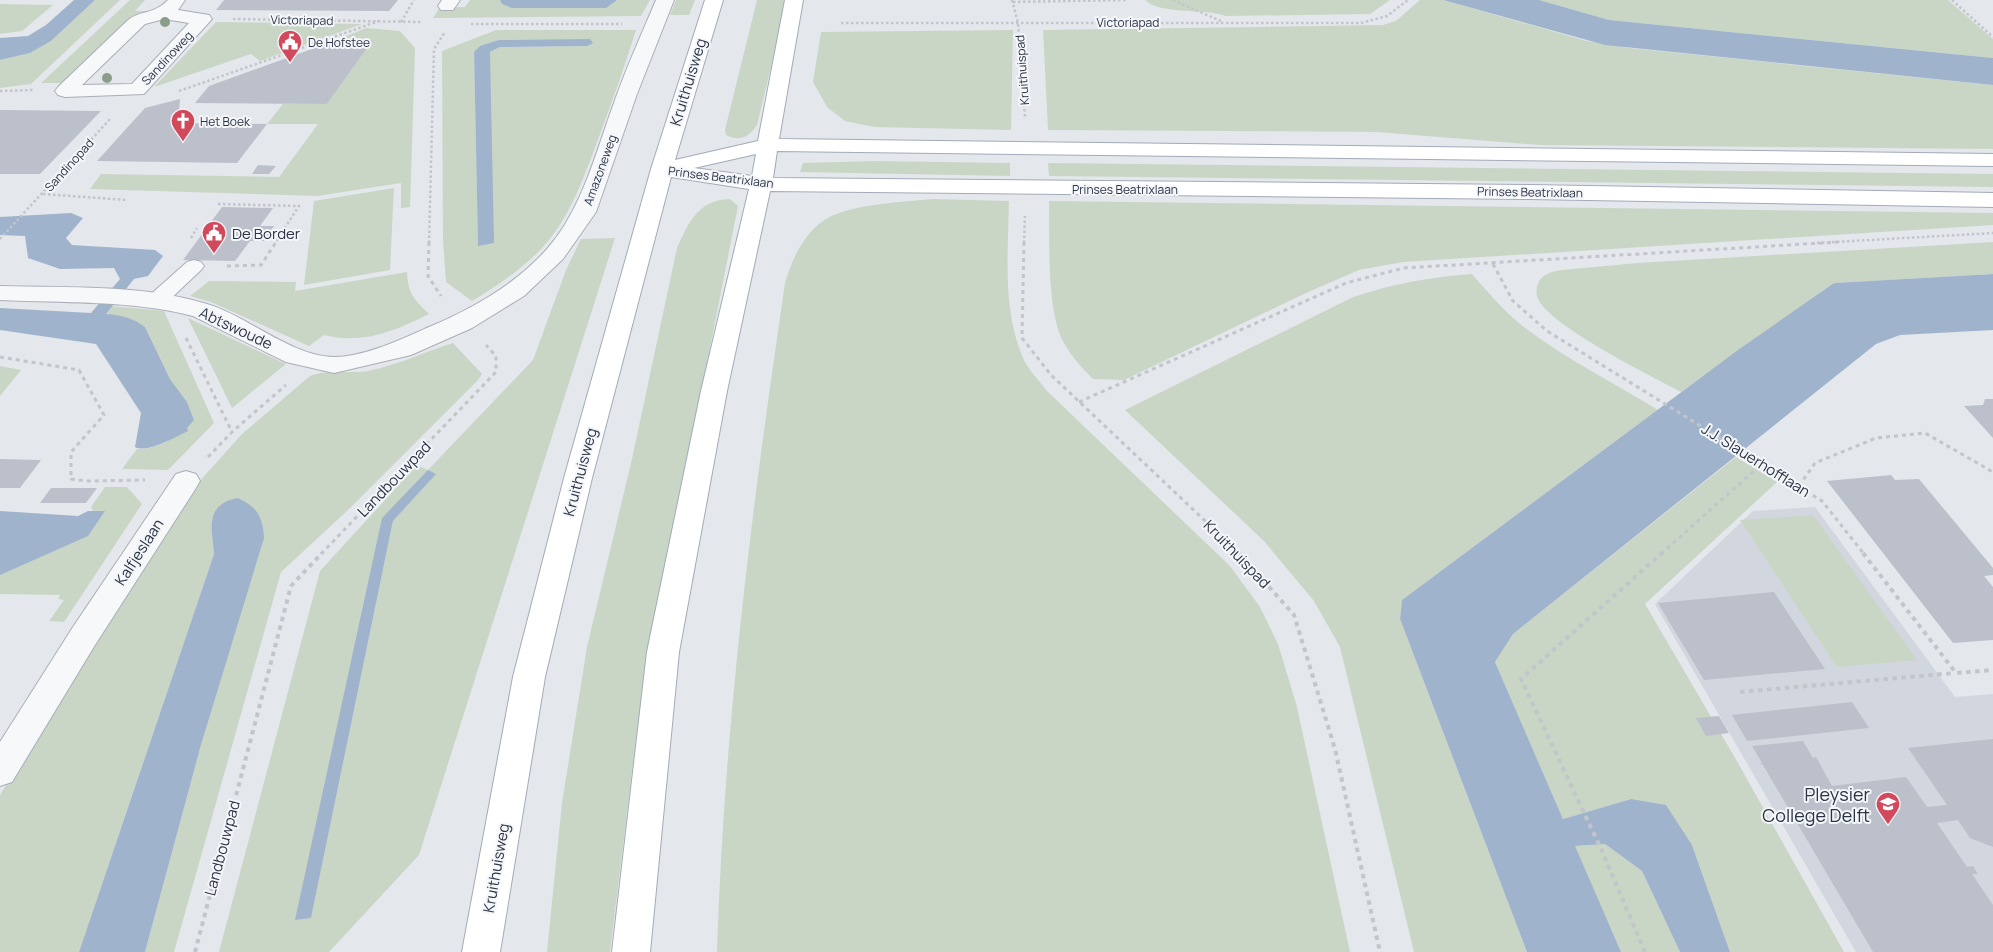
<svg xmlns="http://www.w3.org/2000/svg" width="1993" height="952" font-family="Manrope,sans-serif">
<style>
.built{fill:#d2d6de}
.green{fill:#c9d6c5;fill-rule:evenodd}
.water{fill:#9fb4cc}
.building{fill:#bbc0ca}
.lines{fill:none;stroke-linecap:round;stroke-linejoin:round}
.lane-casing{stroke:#a9aeb7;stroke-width:2}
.street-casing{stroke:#a9aeb7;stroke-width:2}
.primary-casing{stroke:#a3abb8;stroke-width:2}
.path-far2{stroke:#c2c5cb;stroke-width:2.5;stroke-dasharray:2.5 2.5;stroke-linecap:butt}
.path-far1{stroke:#c2c5cb;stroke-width:3;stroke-dasharray:4 4;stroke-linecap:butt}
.path{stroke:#c2c5cb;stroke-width:4;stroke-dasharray:4.5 4.5;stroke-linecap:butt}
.lane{fill:#f7f8fa;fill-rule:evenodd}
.street{fill:#f7f8fa;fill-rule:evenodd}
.primary{fill:#fff;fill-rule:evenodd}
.tree{fill:#899d89}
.labels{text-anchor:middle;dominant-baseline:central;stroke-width:4;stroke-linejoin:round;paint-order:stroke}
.far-street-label{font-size:12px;fill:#2b3445;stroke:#f4f6f9}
.far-poi-label{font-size:12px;fill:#2b3445;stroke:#f4f6f9;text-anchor:start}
.street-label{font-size:15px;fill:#2b3445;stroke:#f4f6f9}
.poi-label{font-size:15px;fill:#2b3445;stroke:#f4f6f9;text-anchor:start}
.near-poi-label{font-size:18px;fill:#2b3445;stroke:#f4f6f9;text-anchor:end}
</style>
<rect width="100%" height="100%" fill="#e4e7ec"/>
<path class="built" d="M1815 507 1955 697 1993 694V952H1856L1655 604 1753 511Z"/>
<path class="green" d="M95 0H120L31 84 0 88V60L30 53 51 41Z
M130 0H145L135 11H155L131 20 121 27 63 83H41Z
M470 0H650L641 16 433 18 440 7H465Z
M676 0H695L689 15H670Z
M757 0H787L757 125C749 137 740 142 726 135L725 130Z
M1145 0H1390L1370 14 1226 16C1205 8 1160 15 1145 0Z
M1420 0H1443L1587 41 1629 48 1993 85V149L1540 145 1377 132 1048 130 1043 30 1383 25 1396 21Z
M1539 0H1948L1993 39V58L1609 20Z
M0 4 53 5 22 31 0 34Z
M216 22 362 24 260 61 251 54 154 87Z
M366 28 400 31 415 48 410 207 401 208V183L317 196 90 189 101 174 279 177 318 124H267L283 104H327L373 40H337Z
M496 30H636C624 69 610 107 596 145 582 182 569 219 542 248 521 270 498 285 472 301L446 282 443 241 442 51ZM499 40 587 46 500 47 490 52 478 246 474 52Z
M1013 30 1011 130 874 127 845 121 827 107 813 82 821 32Z
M873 161 1010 163V176L800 172 803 163Z
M1048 163 1993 174V187L1049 176Z
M394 188 390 270 304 285 314 201Z
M730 199 738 206 668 561 633 763 610 952H547L562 803 587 647 632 459 677 248C689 222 698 200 730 199Z
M933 199 1009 201C1008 253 1002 311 1024 360 1029 371 1040 381 1047 391L1230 566 1260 607 1278 644 1297 707 1350 952H717C724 727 752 506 785 283 792 260 802 236 823 221 846 204 904 202 933 199Z
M1049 201 1993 213V225L1403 262 1359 270 1306 293 1124 380 1093 379C1083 369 1071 356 1064 343 1046 312 1050 238 1049 201Z
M615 238 419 855 329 952H219L320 571 417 465 428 470 533 360 566 270 581 239ZM435 474 393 521 311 917 382 518Z
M1993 242V274L1834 283 1681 392C1651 376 1550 326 1538 299 1536 293 1536 290 1538 284 1541 274 1553 271 1562 270L1638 263Z
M407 272C408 294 414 299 429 314 395 331 362 345 324 335L309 346 211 302 190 296 209 281 296 282 295 291Z
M1472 274C1487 291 1502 309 1520 324 1562 357 1612 382 1658 410L1402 600 1400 619 1527 952H1414L1340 647 1314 601 1264 541 1125 410 1353 297C1393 284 1430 277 1472 274Z
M111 306 164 311 214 423 168 470 122 469 137 449C158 450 180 435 194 420L187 402 170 379 145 327 106 314Z
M188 318 286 364 232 408Z
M453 343 482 374 478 380 348 510 281 572 174 952H145L201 745 263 538 237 498C205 505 212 529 214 554L79 952H0V795L129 587 198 483 242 434 310 376C327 369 349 374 368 371 397 365 425 352 453 343Z
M0 366 21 370 0 396Z
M1736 457 1777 482 1645 604 1738 763 1844 952H1730L1692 845 1631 799 1563 819 1495 662 1513 634Z
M105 487H127L142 504 64 622 49 621 64 600 58 599 60 595 0 594V575L104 511H93L91 507Z
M1813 515 1917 660 1837 667 1740 520Z
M1605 844 1642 871 1680 952H1621L1574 846Z"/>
<path class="water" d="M74 0H95L51 41 30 53 0 60V38L28 36 46 25Z
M500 0H617L606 8H512L502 4Z
M1443 0H1539L1609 20 1993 58V85L1605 45Z
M590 39 593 43 587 46 500 47 490 52 494 243 478 246 474 52 480 46 499 40Z
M71 213 83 218 66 238 72 245 155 250 163 256 148 276 134 279 106 314C121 315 133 318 145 327L170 379 187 402 194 420 187 428 188 431C177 436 147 454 135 447L141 413 96 344 0 330V308L91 313 120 279 114 268 60 269 28 258 25 236 0 235V217Z
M1993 274V330L1900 335 1876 344 1513 634 1495 662 1563 819 1631 799 1666 805 1692 845 1730 952H1680L1642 871 1605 844 1575 846 1621 952H1527L1400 619 1402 600 1738 350 1834 283Z
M428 470 436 474 393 521 311 918 295 920 382 518Z
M237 498C257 506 263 517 264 538L201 745 145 952H79L214 554C212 529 204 505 237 498Z
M0 511 78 516 88 511H105L88 536 0 575Z"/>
<path class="building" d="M224 0H398L389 11 216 10Z
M337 40H373L327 104 195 103 209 86Z
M180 99 179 112H187L178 123 267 124 237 163 97 161 145 108Z
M0 110 101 111 40 174H0Z
M258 165 276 166 269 174H252Z
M222 207 273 208 260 226H274L264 241H250L235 261 183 260Z
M1985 399H1993V438L1964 406 1983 405Z
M0 459 41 460 20 488H0Z
M1891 475 1895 480 1919 479 1993 568V575L1984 576 1993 587V640L1953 643 1827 481Z
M51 488H97L86 503H40Z
M1774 592 1825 669 1704 680 1658 603Z
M1852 702 1869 728 1747 741 1732 715Z
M1719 716 1729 733 1706 736 1696 718Z
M1993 739V847L1970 838 1958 820 1937 823 1967 867 1973 866 1978 874H1972L1993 905V952H1873L1763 765 1760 763H1762L1752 746 1803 741 1813 758 1816 757 1832 786 1906 777 1927 807 1947 805 1908 748Z"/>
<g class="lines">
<defs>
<path id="lane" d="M194 260 201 262 204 266 201 270 164 305 157 307 150 305 147 300 150 295 187 262Z"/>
<path id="street" d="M168 0H185L178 10 209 15 212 19 144 94 65 97 58 95 55 91 58 87 127 21C141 9 152 16 168 0ZM164 19 189 23 132 84 82 85 145 24Z
M442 0H460L453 10H441L438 6Z
M656 0H674L637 94 596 212 563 259 524 296 472 328 411 355 334 373 286 362 193 316C131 300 64 303 0 300V286C68 288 141 284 207 304 248 316 290 356 334 357 364 357 402 339 429 327 472 309 515 285 547 249 583 208 596 151 615 100 627 66 642 33 656 0Z
M186 471 196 474 200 481 196 488 95 645 12 782 0 786V742L73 627 176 474Z"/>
<path id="primary" d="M705 0H723L675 160 758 141 785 0H803L779 139 1993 154V166L777 151 773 178 1529 185 1993 193V207L1529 199 770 191 727 391 679 652 650 952H612L647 652 701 391 749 189 671 177 592 478 545 677 500 952H462L513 677 564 478 651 169ZM756 154 752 176 694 168Z"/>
</defs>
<use href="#lane" class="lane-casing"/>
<use href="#street" class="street-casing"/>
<use href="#primary" class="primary-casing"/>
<path class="path-far2" d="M1012 0 1018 23 1025 117
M1173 0 1223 22
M1952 0 1993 37
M1013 2 1127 0
M233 19 422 22
M401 22 414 0
M841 23H1361L1387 16 1408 0
M471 24H622
M0 91 34 90
M179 91 379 21
M43 194 127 200
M218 204 299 206 275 243
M191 238 197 228
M0 239 111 118
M429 243 434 49 445 32
M1024 243 1025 216
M1817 243 1993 233"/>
<path class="path-far1" d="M429 242 428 276 441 296
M1024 242 1022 338 1051 375 1240 554
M1493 264 1513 301 1547 331 1822 501 1864 554
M227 266 261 265 276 242
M186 338 232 432
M0 357 79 370 104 415 71 452V479L88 481 145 480
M1079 402 1346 283 1404 268 1838 242
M208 457 232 432 286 385
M1799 486 1815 463 1876 438 1925 433 1993 472
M321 554 496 372V356L486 345
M1661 554 1763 463"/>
<path class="path" d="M1239 553 1294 615 1335 749 1380 952
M1863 553 1956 673 1993 670
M1740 692 1955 673
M195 952 291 586 322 553
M1645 952 1602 851 1521 679 1662 553"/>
<use href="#lane" class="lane"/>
<use href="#street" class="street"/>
<use href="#primary" class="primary"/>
</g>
<g class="tree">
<circle cx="165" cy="22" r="5"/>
<circle cx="107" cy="78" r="5"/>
</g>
<defs>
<symbol id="civic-pin" viewBox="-11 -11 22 30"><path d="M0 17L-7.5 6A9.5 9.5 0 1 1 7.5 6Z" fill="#d1495b" stroke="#f4f6f9"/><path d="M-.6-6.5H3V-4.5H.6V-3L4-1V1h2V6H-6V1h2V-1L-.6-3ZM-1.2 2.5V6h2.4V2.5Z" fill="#fff"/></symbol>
<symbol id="church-pin" viewBox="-11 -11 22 30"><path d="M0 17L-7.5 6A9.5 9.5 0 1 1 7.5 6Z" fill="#d1495b" stroke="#f4f6f9"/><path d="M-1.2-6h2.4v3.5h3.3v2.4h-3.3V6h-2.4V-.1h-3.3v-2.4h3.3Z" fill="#fff"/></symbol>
<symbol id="school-pin" viewBox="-11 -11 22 30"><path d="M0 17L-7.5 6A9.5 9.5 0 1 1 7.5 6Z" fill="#d1495b" stroke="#f4f6f9"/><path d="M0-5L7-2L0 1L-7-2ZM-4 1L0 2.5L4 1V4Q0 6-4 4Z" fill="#fff"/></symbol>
</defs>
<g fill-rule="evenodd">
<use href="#civic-pin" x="276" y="28" width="28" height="38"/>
<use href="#church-pin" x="169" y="107" width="28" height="38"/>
<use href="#civic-pin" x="200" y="219" width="28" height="38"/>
<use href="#school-pin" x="1874" y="790" width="28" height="38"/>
</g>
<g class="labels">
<g class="far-street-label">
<text transform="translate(302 20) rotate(1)">Victoriapad</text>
<text x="1128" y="22">Victoriapad</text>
<text transform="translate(167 58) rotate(-47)">Sandinoweg</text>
<text transform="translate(1022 70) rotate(-94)">Kruithuispad</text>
<text transform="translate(69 165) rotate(-48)">Sandinopad</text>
<text transform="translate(600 170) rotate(-70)">Amazoneweg</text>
<text transform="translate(721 177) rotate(7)">Prinses Beatrixlaan</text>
<text x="1125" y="189">Prinses Beatrixlaan</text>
<text transform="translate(1530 192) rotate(1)">Prinses Beatrixlaan</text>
</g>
<g class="far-poi-label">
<text x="308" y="42">De Hofstee</text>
<text x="200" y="121">Het Boek</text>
</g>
<g class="street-label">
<text transform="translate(688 82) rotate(-73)">Kruithuisweg</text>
<text transform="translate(236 328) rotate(25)">Abtswoude</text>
<text transform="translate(1756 460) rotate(32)">J.J. Slauerhofflaan</text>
<text transform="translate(580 472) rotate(-75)">Kruithuisweg</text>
<text transform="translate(394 479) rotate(-46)">Landbouwpad</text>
<text transform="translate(139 552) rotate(-57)">Kalfjeslaan</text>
<text transform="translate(1237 554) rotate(46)">Kruithuispad</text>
<text transform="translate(222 848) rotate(-75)">Landbouwpad</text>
<text transform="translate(496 868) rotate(-80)">Kruithuisweg</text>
</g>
<g class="poi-label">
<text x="232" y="233">De Border</text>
</g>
<g class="near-poi-label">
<text x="1870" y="794">Pleysier<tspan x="1870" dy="21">College Delft</tspan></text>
</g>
</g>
</svg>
